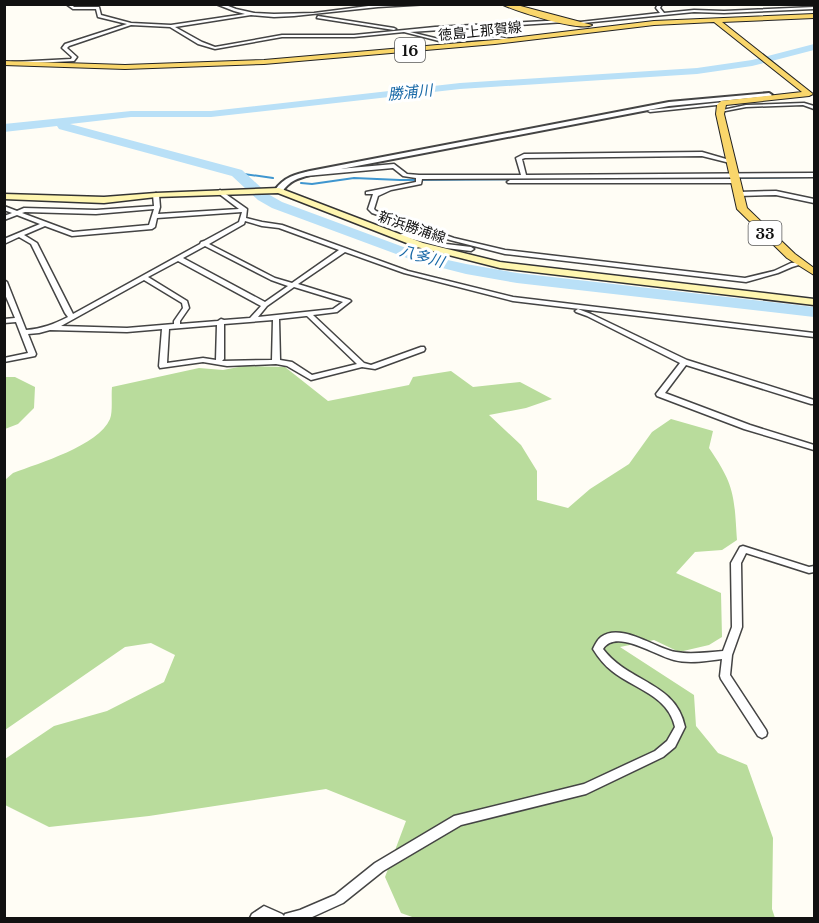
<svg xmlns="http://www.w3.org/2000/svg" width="819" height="923" font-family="'Libre Baskerville','Noto Sans JP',serif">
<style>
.forest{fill:#b9dc9c}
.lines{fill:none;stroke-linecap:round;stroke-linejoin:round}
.stream{stroke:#3f96cf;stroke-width:2}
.river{fill:#b9e0f7;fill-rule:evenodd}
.minor-casing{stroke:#444;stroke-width:3}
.tertiary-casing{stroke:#444;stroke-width:4}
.secondary-casing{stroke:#333;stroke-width:3}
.primary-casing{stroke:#222;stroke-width:2}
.minor{fill:#fff;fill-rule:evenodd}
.tertiary{fill:#fff;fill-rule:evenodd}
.secondary{fill:#fff6b0;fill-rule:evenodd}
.primary{fill:#f9d66b;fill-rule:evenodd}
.labels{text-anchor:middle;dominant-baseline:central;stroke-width:6;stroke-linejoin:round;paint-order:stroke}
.far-street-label{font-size:14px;fill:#111;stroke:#fff}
.shield{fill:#fff;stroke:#585858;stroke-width:1.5}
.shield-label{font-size:15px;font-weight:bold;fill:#111}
.far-water-label{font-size:15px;font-style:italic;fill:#1768a6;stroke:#fff}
</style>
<rect width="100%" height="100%" fill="#fffdf5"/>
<path class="forest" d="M244 366 285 367 328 401 409 385 413 377 451 371 473 387 520 382 552 399 526 408 489 415 521 445 537 471V500L568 508 590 489 629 464 652 432 671 419 713 431 709 448C735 486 734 495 737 540L722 550 695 552 676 573 721 593 722 637 709 645 679 652 654 640 620 647 694 695 696 726 718 753 747 765 773 838 772 909 775 918H415L401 913 385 877 406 821 326 789 149 816 49 827 5 805V759L54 726 107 711 164 682 175 655 151 643 125 647 5 730V480L13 473C39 463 98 446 110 419 113 411 111 396 112 387L199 368 223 370Z
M5 377H15L35 387 34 408 18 424 5 429Z"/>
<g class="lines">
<path class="stream" d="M237 173 273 178
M738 178 814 177
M301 183 312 184 354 178 400 180 732 178"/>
<path class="river" d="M814 44V50L752 66 697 74 460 89 211 117H131L70 124 242 170 268 194 282 202 425 255 466 264 517 273 814 307V317L517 283 466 274 415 261 272 208 258 200 232 176 59 129 57 126 4 132V124L131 111H211L460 83 697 68 752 60Z"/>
<defs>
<path id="minor" d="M66 4H71L74 7H99L101 15 131 23 171 25 245 14 234 11 216 4H223L236 9 254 13 274 14 314 13 384 4H429L378 7 294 16 274 17 251 15 175 27 202 42 215 47 282 35H354L435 27 565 20 567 21 565 22 410 32 443 40 499 37 510 39 509 41 499 39 443 42 404 32 354 37H282L215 49 198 44 170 27 131 25 69 46 67 48 77 57 74 61 12 64V62H14L71 59 72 57 62 48 65 44 127 24 98 17 96 9H73Z
M658 4H662L660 8 664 13 694 10 724 11 814 7V9L724 13 694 12 573 24 571 23 660 13 656 8Z
M318 16 394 28 396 29 394 30 317 18Z
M724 102H726V104L650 112 648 111 650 110Z
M804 103 814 106V109L803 105 746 107 720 112 718 111 746 105Z
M702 152 733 161 730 163 702 156 525 158 522 159 526 175 814 173V177L422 179 421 184 391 190 378 196 374 209 376 211 454 238 505 250 745 278 774 271 791 263 802 262V264L792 267 778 273 746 282 505 254 450 240 372 213 368 209 373 194H366V192L416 182V178L403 176 393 168 306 176 303 174 306 172 394 164 407 174 419 175H521L516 158 524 154Z
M510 180 735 179 738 181 735 183H508L507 182Z
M220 190 247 209 246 218 262 222 282 225 408 271 513 297 814 333V337L513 301 404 273 345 252 298 284 350 300 351 301 337 312 313 315 364 363 371 365 421 347H424L425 349 424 351 375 369 362 367 311 380 287 366 276 364 227 366 203 362 160 368 159 366 162 329 127 332 50 330 39 333 28 334 36 354 35 356 4 362V358L28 353 16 322 4 323V319L15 318 4 292V280L7 282 26 330C42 329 54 324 68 317L65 313 31 244 19 237 4 244V239L40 224 17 215 4 220V216L12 213 4 210V206L17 211 24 208 96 210 154 206 153 195 156 193 159 195 160 207 158 214 239 209 218 193 217 192ZM154 209 149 225 73 232 22 213 25 212 96 214ZM242 212 239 222 204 241 201 242 200 244 73 314 37 243 24 235 45 226 72 236 152 229 155 227 157 218ZM245 221 262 226 279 228 339 250 292 283 275 278 209 244 244 224ZM205 246 271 280 288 286 265 302 183 258ZM178 261 261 306 250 318 224 320 221 319 218 321 180 324V321L189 308 187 301 148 277ZM144 280 182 303 183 308 174 321V324L127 328 61 326ZM294 287 343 302 333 309 258 317 267 306ZM306 316H307L357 364 312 375 292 362 280 360 279 319ZM273 320 272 360 222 361 224 359V324ZM217 325 216 360 203 358 167 363 169 329Z
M776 191 814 199V203L776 195 738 196 735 194 738 192Z
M404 233 446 244 471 247 474 249 471 251 446 248 404 237 398 239 395 237Z
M578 309 591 314 687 360 814 400V404H811L686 365 665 393 750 425 814 445V450L744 429 657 396 656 394 680 363 587 316 576 312 575 311Z
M743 546 809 567 814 566V572L809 573 746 553 741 563 742 627 732 655 730 675 766 730 767 733 766 736 762 738 758 736 721 679 720 676 722 659C706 661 689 664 674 660 656 656 616 628 603 649 629 683 676 682 685 727L675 747 663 757 586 794 461 825 383 871 343 903 310 918H250L252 914 264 906 282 914 284 916 285 914 300 910 335 895 375 863 454 816 584 784 655 751 667 741 675 727C668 695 634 689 612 671 604 665 598 657 593 649 595 645 597 640 601 637 621 622 656 649 676 652 692 655 708 652 723 651L732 627 731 563 740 547Z"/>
<path id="tertiary" d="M769 93 772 95 771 96 669 106 310 175C298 178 289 181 282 192L275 190C284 177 296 174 310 171L669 102Z"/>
<path id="secondary" d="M279 188 423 243 500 262 814 299V305L500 268 417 247 278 193 156 197 104 203 4 199V194L104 197 156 193Z"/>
<path id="primary" d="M501 4H513L592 25C579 32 516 11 501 4Z
M814 14V18L722 22 813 94 809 96 726 105 724 114 747 208 795 254 814 268V275L787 258 737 209 716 114 717 105 721 101 802 92 714 22 654 25 495 44 264 64 125 69 4 65V61L125 65 264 60 495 40 654 21Z"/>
</defs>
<use href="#minor" class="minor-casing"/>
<use href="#tertiary" class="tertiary-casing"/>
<use href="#secondary" class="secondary-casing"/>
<use href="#primary" class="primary-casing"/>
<use href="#minor" class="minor"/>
<use href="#tertiary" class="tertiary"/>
<use href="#secondary" class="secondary"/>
<use href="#primary" class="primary"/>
</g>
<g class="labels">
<g class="far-street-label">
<text transform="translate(480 31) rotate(-6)">徳島上那賀線</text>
<text transform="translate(412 227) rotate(19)">新浜勝浦線</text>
</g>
<g class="shield">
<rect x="395" y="38" width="30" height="24" rx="4.5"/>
<rect x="748.5" y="221" width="33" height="24" rx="4.5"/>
</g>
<g class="shield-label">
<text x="410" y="50">16</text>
<text x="765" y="233">33</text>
</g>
<g class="far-water-label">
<text transform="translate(410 92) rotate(-6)">勝浦川</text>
<text transform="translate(422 256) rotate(16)">八多川</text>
</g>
</g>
<rect width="819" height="923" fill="none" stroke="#111111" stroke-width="12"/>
</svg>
